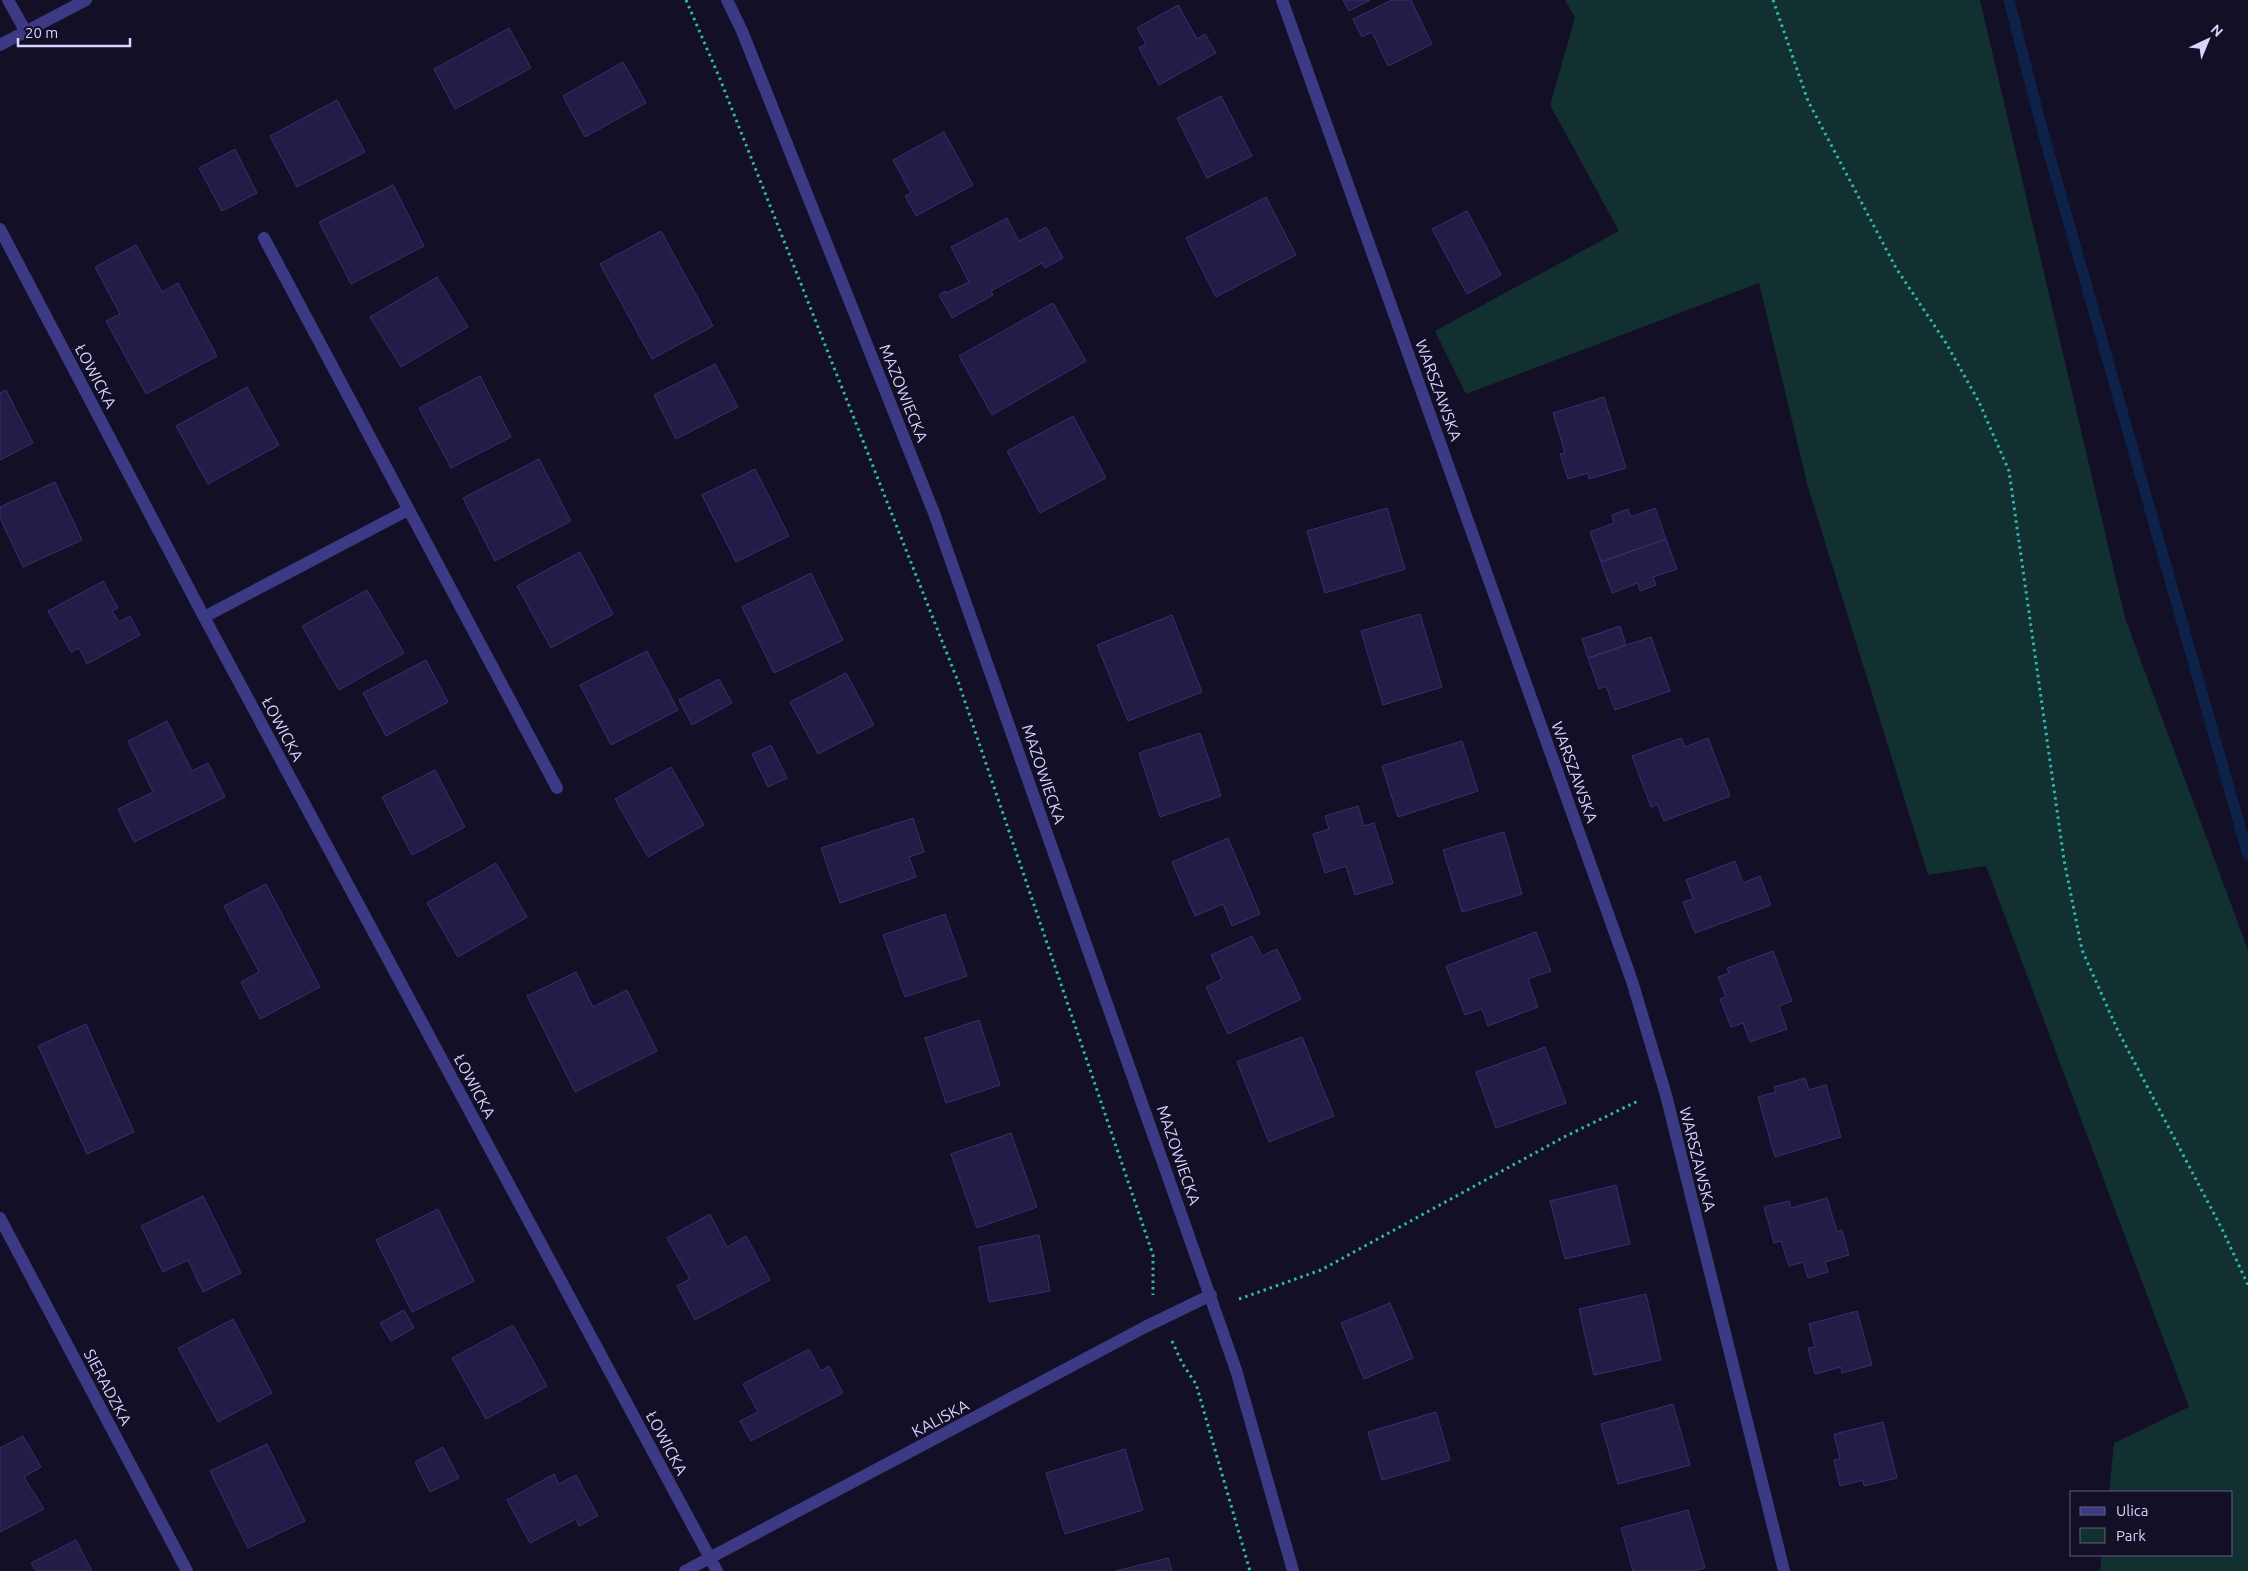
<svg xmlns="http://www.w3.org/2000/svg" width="2248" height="1571" font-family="Ubuntu,sans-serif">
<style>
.green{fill:#12302f}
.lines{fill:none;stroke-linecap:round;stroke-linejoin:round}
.stream{stroke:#0c2248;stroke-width:11}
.building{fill:#241b47;stroke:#3b2d73}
.path{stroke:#2fb8b0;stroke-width:3;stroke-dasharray:2.5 4;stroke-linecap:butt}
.minor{stroke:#3d3a85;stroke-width:12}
.labels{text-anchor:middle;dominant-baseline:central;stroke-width:4;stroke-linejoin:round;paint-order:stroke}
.street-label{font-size:16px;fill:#d9d4ff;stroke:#130f26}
</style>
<rect width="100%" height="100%" fill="#130f26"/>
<path class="green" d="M1565 0H1980L2125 618 2248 950V1571H2100L2102 1555H2232V1492H2109L2114 1443 2189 1407 1986 866 1928 875 1808 487 1759 283 1466 394 1435 331 1619 231 1550 105 1575 18Z"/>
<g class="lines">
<path class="stream" d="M2009 0 2041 125 2248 855"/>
</g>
<path class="building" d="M1343 0H1370L1349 11Z
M1392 0H1411L1432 44 1388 66 1372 32 1362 37 1353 19Z
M1178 5 1197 39 1205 34 1216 53 1159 85 1139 48 1146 44 1137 28Z
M509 28 531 68 455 109 434 69Z
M623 62 646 103 585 137 563 96Z
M1221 96 1252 156 1207 178 1177 118Z
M337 100 365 152 297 187 270 136Z
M944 132 973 185 916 216 905 196 911 193 893 160Z
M235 149 257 193 222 211 199 168Z
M393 185 424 246 351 284 319 222Z
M1266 197 1296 255 1216 297 1186 238Z
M1467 211 1501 275 1467 294 1432 229Z
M1007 218 1019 241 1046 227 1063 258 1045 268 1042 263 991 291 993 295 952 318 939 295 945 291 946 293 969 282 951 247Z
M661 231 713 326 652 359 600 264Z
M136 245 162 292 178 283 217 356 146 394 106 321 120 314 95 267Z
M437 277 468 327 401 367 370 317Z
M1053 303 1086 361 992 415 959 356Z
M715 364 738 407 676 439 654 395Z
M480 376 511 437 451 468 419 408Z
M247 387 279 445 208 484 176 426Z
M6 390 33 443 0 460V393Z
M1604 397 1626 468 1589 479 1588 473 1568 479 1560 454 1565 453 1553 413Z
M1073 416 1106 478 1040 513 1007 451Z
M539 459 571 521 495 561 463 498Z
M755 469 789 536 736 562 702 495Z
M55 482 82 540 23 567 0 518V507Z
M1387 508 1405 569 1325 593 1307 531Z
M1655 508 1666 539 1601 562 1590 532 1614 523 1612 515 1628 509 1631 517Z
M1666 539 1677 569 1653 577 1656 585 1640 591 1638 583 1612 593 1601 562Z
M580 552 613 614 551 648 517 586Z
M811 573 843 640 774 673 742 607Z
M103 581 118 608 112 611 119 622 130 616 140 635 87 664 79 648 71 652 48 611Z
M367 590 404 653 339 690 302 626Z
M1420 614 1442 687 1383 705 1361 631Z
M1172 615 1202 692 1128 721 1097 645Z
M1620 626 1626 645 1588 658 1582 639Z
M1651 637 1670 691 1615 710 1606 686 1599 689 1588 658Z
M647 651 678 710 611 745 580 685Z
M426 660 448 702 386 736 363 693Z
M846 673 874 725 818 754 790 702Z
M719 679 732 703 692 725 679 700Z
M167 721 192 771 208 763 225 797 134 842 118 809 153 792 128 741Z
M1200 733 1221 796 1160 817 1139 753Z
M1681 738 1685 747 1708 738 1730 796 1664 821 1657 804 1651 807 1632 756Z
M1462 741 1478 791 1398 817 1382 766Z
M771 745 787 778 768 787 752 754Z
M671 767 704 825 648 857 615 799Z
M435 770 465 827 412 855 382 797Z
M1358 806 1364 826 1374 823 1393 883 1355 895 1346 866 1325 873 1313 834 1329 829 1325 816Z
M913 818 924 852 909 857 916 877 840 903 821 848Z
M1504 832 1522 894 1462 912 1443 850Z
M1228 838 1260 914 1232 926 1223 904 1195 916 1172 862Z
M1735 861 1743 883 1760 876 1771 905 1695 933 1683 902 1693 899 1686 880Z
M496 863 527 917 458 957 427 903Z
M266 884 320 987 260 1019 241 982 259 972 224 906Z
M945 914 967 976 905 997 883 935Z
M1536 932 1551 971 1528 979 1538 1007 1488 1026 1482 1009 1465 1015 1446 966Z
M1252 936 1262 956 1277 949 1301 999 1228 1034 1206 987 1222 979 1211 955Z
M1773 951 1792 1001 1779 1006 1787 1029 1750 1042 1743 1023 1731 1027 1720 999 1726 997 1718 977 1729 973 1727 968Z
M576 972 593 1007 627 990 657 1051 575 1092 527 996Z
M979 1020 1000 1085 946 1103 925 1038Z
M86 1024 134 1132 87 1154 38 1046Z
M1302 1037 1334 1116 1269 1142 1237 1062Z
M1545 1047 1566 1103 1496 1128 1476 1072Z
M1805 1078 1809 1090 1826 1085 1841 1137 1775 1157 1758 1097 1776 1092 1774 1087Z
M1011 1133 1037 1207 977 1228 951 1154Z
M1616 1185 1630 1244 1565 1259 1550 1201Z
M203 1196 241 1273 203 1292 188 1260 163 1272 141 1226Z
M1827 1198 1837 1232 1842 1230 1849 1255 1825 1262 1828 1272 1808 1278 1803 1262 1789 1266 1781 1241 1774 1243 1764 1207 1789 1201 1791 1208Z
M438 1209 474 1281 412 1312 376 1240Z
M710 1214 727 1247 746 1236 770 1280 695 1320 677 1286 690 1279 667 1238Z
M1039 1235 1050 1291 989 1302 979 1247Z
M1646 1294 1661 1360 1594 1375 1579 1309Z
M1390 1303 1413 1358 1364 1379 1341 1323Z
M404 1310 414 1328 391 1341 380 1323Z
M1857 1311 1872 1365 1842 1373 1841 1367 1815 1374 1808 1348 1815 1347 1809 1324Z
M233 1319 272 1393 218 1422 178 1348Z
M513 1325 547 1386 486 1419 452 1358Z
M809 1349 821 1371 829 1366 843 1393 751 1441 740 1421 758 1412 743 1384Z
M1673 1404 1690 1465 1618 1484 1601 1424Z
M1436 1412 1450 1460 1382 1480 1368 1432Z
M1883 1422 1897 1478 1864 1486 1863 1480 1840 1486 1834 1460 1840 1459 1834 1434Z
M23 1436 41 1467 24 1477 44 1509 0 1532V1448Z
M267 1444 305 1521 248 1548 210 1471Z
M443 1447 459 1478 430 1492 415 1462Z
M1125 1449 1143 1510 1065 1534 1046 1473Z
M554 1474 559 1484 576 1475 598 1516 579 1526 576 1519 530 1543 507 1500Z
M1688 1510 1705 1568 1694 1571H1633L1621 1528Z
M76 1540 92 1571H36L31 1563Z
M1168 1558 1172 1571H1116Z"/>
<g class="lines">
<path class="path" d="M686 0 720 79 959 684 1153 1255V1295
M1773 0 1808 101 1896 268 1946 343 1979 402 2009 471 2064 860 2082 950 2118 1031 2222 1229 2248 1285
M1239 1299 1321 1270 1566 1136 1640 1100
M1172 1341 1182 1363 1196 1384 1250 1571"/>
<path class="minor" d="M8 0 26 32
M727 0 742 31 934 513 1236 1370 1293 1571
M1282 0 1632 981 1666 1095 1784 1571
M0 45 86 0
M0 229 204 617 717 1571
M264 238 557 788
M204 617 408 510
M0 1218 187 1571
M685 1571 1145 1327 1211 1295"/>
</g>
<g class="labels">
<g class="street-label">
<text transform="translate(96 376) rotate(62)">ŁOWICKA</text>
<text transform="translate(1439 390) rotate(70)">WARSZAWSKA</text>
<text transform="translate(904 393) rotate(68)">MAZOWIECKA</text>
<text transform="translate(283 729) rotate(62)">ŁOWICKA</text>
<text transform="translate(1575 772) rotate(70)">WARSZAWSKA</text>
<text transform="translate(1044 774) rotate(71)">MAZOWIECKA</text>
<text transform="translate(475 1086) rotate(62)">ŁOWICKA</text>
<text transform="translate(1179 1155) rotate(71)">MAZOWIECKA</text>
<text transform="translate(1698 1159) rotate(76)">WARSZAWSKA</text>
<text transform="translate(108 1387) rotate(62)">SIERADZKA</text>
<text transform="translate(940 1418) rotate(-28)">KALISKA</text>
<text transform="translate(667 1443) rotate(62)">ŁOWICKA</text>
</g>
</g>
<rect x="2070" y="1491" width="162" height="65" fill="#130f26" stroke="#625e7d"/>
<rect x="2080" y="1507" width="25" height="8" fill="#3d3a85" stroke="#625e7d"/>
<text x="2116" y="1516" font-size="15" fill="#d9d4ff">Ulica</text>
<rect x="2080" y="1528" width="25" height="15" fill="#12302f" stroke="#625e7d"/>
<text x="2116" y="1541" font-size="15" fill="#d9d4ff">Park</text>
<g transform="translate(2208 40) rotate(44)" stroke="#130f26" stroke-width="4" paint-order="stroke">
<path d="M0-4L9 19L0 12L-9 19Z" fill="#d9d4ff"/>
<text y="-8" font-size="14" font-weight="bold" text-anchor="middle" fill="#d9d4ff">N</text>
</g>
<path d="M18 38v8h112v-8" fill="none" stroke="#d9d4ff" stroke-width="2.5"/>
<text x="25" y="38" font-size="15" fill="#d9d4ff" stroke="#130f26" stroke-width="4" paint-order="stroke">20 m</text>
</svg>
